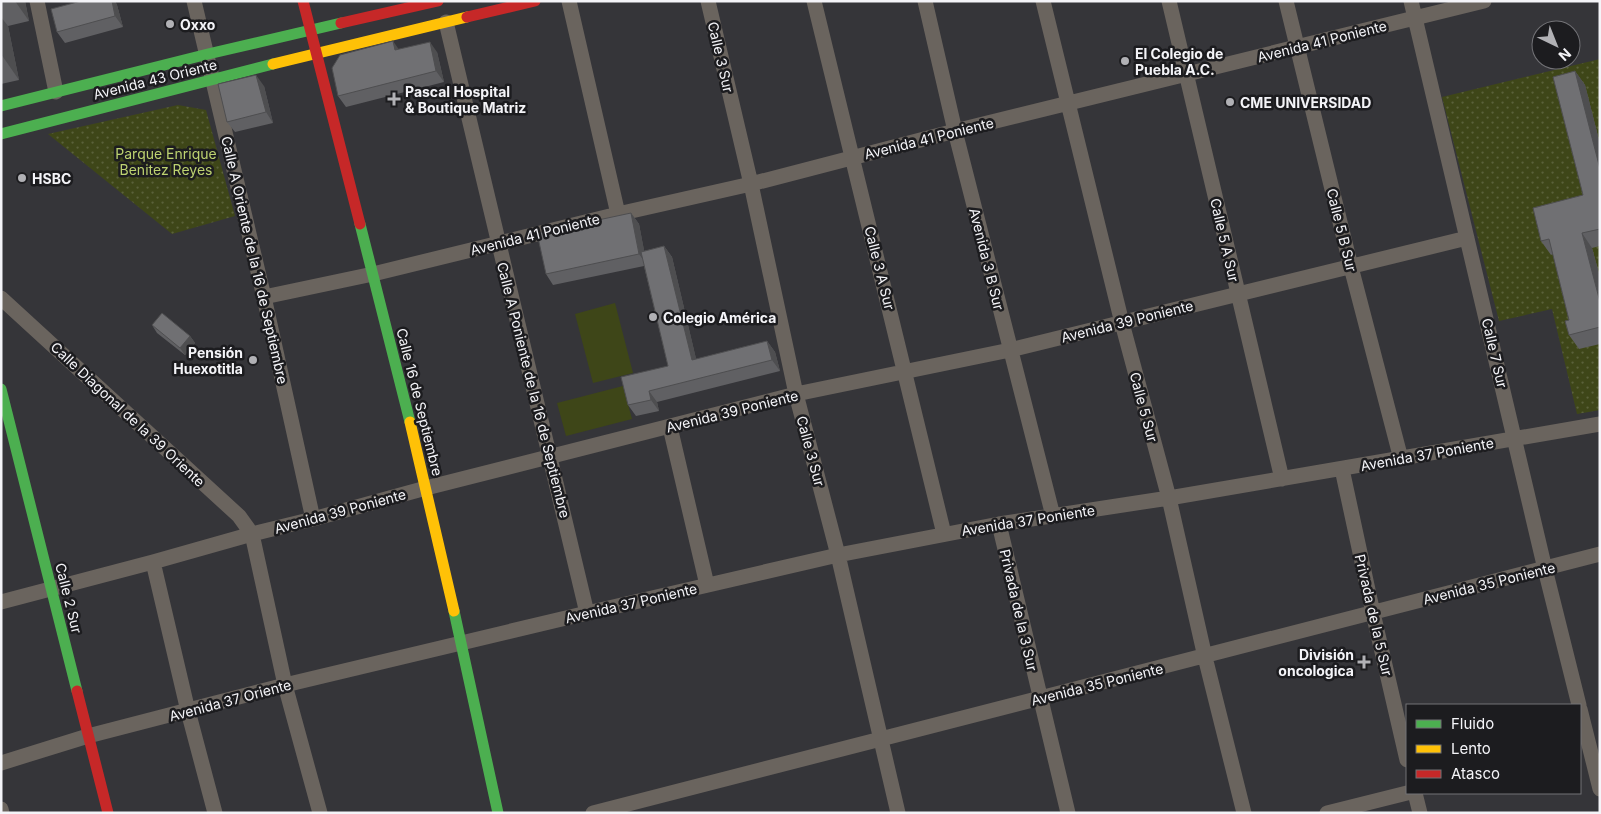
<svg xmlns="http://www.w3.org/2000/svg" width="1601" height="814" font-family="Inter,sans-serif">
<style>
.grass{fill:#3e4618}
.park{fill:url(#park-dots)}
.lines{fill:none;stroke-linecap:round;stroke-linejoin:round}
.street{stroke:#6a645e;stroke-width:15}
.fast{stroke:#4caf50;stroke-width:11}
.slow{stroke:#ffc107;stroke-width:11}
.jam{stroke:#c62828;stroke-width:11}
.wall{fill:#606063}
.shaded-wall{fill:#4e4e50}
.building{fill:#707073;stroke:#4e4e50}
.poi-dot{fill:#b1b1b5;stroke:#1c1c1f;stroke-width:2}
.labels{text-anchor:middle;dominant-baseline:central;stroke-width:5;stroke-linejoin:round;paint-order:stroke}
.poi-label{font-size:14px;font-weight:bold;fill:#f4f4f8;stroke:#1c1c1f;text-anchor:start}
.street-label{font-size:14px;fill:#f4f4f8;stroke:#1c1c1f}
.park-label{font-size:14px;fill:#bdd270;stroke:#1c1c1f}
</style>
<defs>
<pattern id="park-dots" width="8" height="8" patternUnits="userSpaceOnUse" patternTransform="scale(1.25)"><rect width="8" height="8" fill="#3e4618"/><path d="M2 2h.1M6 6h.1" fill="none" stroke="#5a613a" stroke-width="1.8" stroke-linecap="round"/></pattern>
</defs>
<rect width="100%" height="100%" fill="#353539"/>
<path class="grass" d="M615 303 633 373 593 383 575 314Z
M623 386 632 419 566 436 557 403Z"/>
<path class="park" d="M1600 59V410L1577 414 1552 309 1499 321 1442 97Z
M178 105 206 110 235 216 172 234 48 134Z"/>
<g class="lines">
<path class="street" d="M37 1 56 92
M194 1 264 297 313 519
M569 1 618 214
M708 1 751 184 796 394 838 555 898 813
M814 1 944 534
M925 1 955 131 1053 516
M1043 1 1122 323 1169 498 1205 657 1244 813
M1169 1 1282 479
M1286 1 1351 267 1401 459
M1411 1 1545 569 1579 705
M446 22 587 613
M264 297 373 274 618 214 751 184 955 131 1484 1
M1 298 239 516 252 534 285 685 320 813
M670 427 707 585
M1342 469 1373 613 1407 760
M999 524 1068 813
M153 562 188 711 215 813
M1 602 153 562 252 534 313 519 426 488 796 394 1010 350 1467 238
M1580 709 1600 789
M1 763 88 736 285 685 587 613 838 555 999 524 1169 498 1600 424
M1415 793 1420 813
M1 809 2 813
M593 813 1600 554
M1327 813 1407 793"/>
<path class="fast" d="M1 106 208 54 341 23
M1 134 273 64
M360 224 410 422
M1 389 77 691
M454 611 498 813"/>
<path class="slow" d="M273 64 467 17
M410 422 454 611"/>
<path class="jam" d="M303 1 360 224
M467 17 535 1
M341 23 438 1
M77 691 108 813"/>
</g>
<path class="wall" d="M1 1H25L29 21 8 26 19 80 1 84Z
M81 1H115L117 5 123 27 65 43 57 32Z
M399 49 437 52 444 82 346 107 338 96Z
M1575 71 1585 85 1600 144V246L1592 248 1600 277V344L1579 349 1569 335V320L1553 254 1551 255 1541 241 1583 195Z
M264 86 273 123 235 132 227 122Z
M631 213 639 224 644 251 664 246 672 257 696 359 767 341 775 352 780 371 657 402 659 411 636 416 628 405 668 366 644 266 553 285 546 274Z
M152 325 190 336 195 343 185 355 157 333Z"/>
<path class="shaded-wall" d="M15 1H25L29 21Z
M112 1H115L117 5 123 27 115 16Z
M1 17 8 26 19 80 1 54Z
M393 41 400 51 395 50Z
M430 42 437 52 444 82 436 71Z
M1575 71 1585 85 1600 144V169Z
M256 75 264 86 273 123 266 112Z
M631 213 639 224 647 265 639 254Z
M1582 233 1592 248 1600 277V302Z
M664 246 672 257 699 371 692 360Z
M190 336 195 343 185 355 180 348Z
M767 341 775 352 780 371 772 360Z
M649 391 657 402 659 411 651 400Z"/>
<path class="building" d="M81 1H112L115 16 57 32 51 9Z
M393 41 395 50 430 42 436 71 338 96 332 68 340 55Z
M1575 71 1600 169V229L1582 233 1600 302V327L1569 335 1565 321 1569 320 1549 239 1541 241 1533 208 1583 195 1553 77Z
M256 75 266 112 227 122 218 84Z
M631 213 639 254 546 274 537 233Z
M664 246 692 360 767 341 772 360 649 391 651 400 628 405 621 377 668 366 641 252Z
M162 313 190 336 180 348 152 325Z"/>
<g class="poi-dot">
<circle cx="170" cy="24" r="5"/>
<circle cx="1125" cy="61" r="5"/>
<path d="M391.5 91.5h5v5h5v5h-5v5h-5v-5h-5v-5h5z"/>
<circle cx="1230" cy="102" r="5"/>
<circle cx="22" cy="178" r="5"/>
<circle cx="653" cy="317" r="5"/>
<circle cx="253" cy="360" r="5"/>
<path d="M1361.5 654.5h5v5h5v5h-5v5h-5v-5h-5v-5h5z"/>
</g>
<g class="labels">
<g class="poi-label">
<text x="180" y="24">Oxxo</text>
<text x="1135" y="53">El Colegio de<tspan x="1135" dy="16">Puebla A.C.</tspan></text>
<text x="405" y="91">Pascal Hospital<tspan x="405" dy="16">&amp; Boutique Matriz</tspan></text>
<text x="1240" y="102">CME UNIVERSIDAD</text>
<text x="32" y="178">HSBC</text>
<text x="663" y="317">Colegio América</text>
<text x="243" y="352" text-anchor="end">Pensión<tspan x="243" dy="16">Huexotitla</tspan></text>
<text x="1354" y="654" text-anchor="end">División<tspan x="1354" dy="16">oncologica</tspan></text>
</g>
<g class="street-label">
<text transform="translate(1322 41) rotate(-14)">Avenida 41 Poniente</text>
<text transform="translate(721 57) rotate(77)">Calle 3 Sur</text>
<text transform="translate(155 79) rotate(-14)">Avenida 43 Oriente</text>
<text transform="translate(929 138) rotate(-14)">Avenida 41 Poniente</text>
<text transform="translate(1342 230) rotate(76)">Calle 5 B Sur</text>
<text transform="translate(535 234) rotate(-14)">Avenida 41 Poniente</text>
<text transform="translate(1225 240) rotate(77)">Calle 5 A Sur</text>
<text transform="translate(987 259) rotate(76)">Avenida 3 B Sur</text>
<text transform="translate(255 260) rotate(77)">Calle A Oriente de la 16 de Septiembre</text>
<text transform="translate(880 268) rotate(76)">Calle 3 A Sur</text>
<text transform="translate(1127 321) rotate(-14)">Avenida 39 Poniente</text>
<text transform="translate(1495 353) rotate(77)">Calle 7 Sur</text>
<text transform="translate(534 390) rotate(76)">Calle A Poniente de la 16 de Septiembre</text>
<text transform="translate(420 402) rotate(76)">Calle 16 de Septiembre</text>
<text transform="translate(1144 407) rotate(75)">Calle 5 Sur</text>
<text transform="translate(732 411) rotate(-14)">Avenida 39 Poniente</text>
<text transform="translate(128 414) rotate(43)">Calle Diagonal de la 39 Oriente</text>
<text transform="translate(811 451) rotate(75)">Calle 3 Sur</text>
<text transform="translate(1427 454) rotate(-10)">Avenida 37 Poniente</text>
<text transform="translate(340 511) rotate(-15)">Avenida 39 Poniente</text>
<text transform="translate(1028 520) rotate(-9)">Avenida 37 Poniente</text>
<text transform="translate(1489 583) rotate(-14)">Avenida 35 Poniente</text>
<text transform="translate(69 598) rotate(76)">Calle 2 Sur</text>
<text transform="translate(631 603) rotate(-13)">Avenida 37 Poniente</text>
<text transform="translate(1019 610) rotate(77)">Privada de la 3 Sur</text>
<text transform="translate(1374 615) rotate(77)">Privada de la 5 Sur</text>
<text transform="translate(1097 684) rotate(-14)">Avenida 35 Poniente</text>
<text transform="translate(230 700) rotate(-15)">Avenida 37 Oriente</text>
</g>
<g class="park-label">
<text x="166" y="153">Parque Enrique<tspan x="166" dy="16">Benitez Reyes</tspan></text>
</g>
</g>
<rect width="1601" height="814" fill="none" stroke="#f4f4f8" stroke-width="5"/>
<rect x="1406" y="704" width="175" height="90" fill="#1c1c1f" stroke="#727276"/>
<rect x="1416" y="720" width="25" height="8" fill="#4caf50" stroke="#727276"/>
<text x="1451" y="729" font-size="15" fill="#f4f4f8">Fluido</text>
<rect x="1416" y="745" width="25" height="8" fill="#ffc107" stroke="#727276"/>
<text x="1451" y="754" font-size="15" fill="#f4f4f8">Lento</text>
<rect x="1416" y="770" width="25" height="8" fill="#c62828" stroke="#727276"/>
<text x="1451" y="779" font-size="15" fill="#f4f4f8">Atasco</text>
<g transform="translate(1556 45) rotate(137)"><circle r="24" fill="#1c1c1f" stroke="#727276"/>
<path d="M0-4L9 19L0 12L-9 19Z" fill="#b1b1b5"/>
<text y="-8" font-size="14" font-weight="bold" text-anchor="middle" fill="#f4f4f8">N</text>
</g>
</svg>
